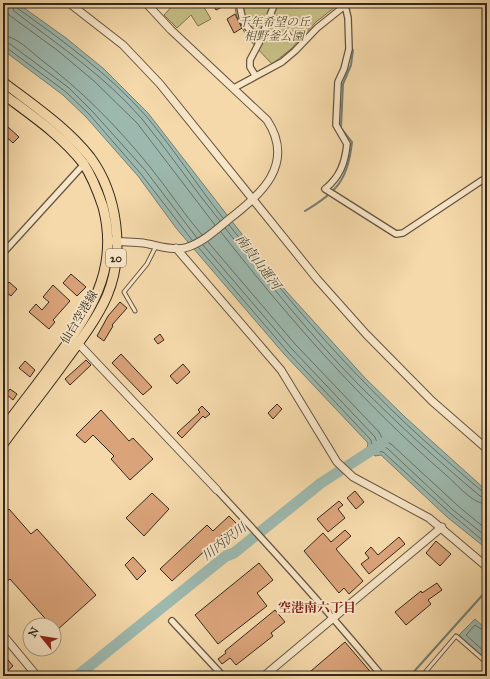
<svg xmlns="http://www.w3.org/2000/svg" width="490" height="679" font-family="'IM FELL Great Primer','Noto Serif JP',serif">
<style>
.green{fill:#c4bc83;stroke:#7c7250}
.water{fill:#9db9af;stroke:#737f75}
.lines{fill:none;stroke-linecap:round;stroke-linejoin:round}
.shore{stroke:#687166;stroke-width:1}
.stream{stroke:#737f75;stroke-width:2}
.river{stroke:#9db9af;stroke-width:11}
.building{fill:#dba37a;stroke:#33291e}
.service-casing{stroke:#645541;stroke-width:5}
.minor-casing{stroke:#645541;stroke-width:8}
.tertiary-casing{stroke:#645541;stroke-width:9}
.primary-casing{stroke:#33291e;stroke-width:11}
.service{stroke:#f8e6c8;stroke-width:3}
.minor{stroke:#f8e6c8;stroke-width:5.5}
.tertiary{stroke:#f8e6c8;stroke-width:7}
.primary{stroke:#f5d9aa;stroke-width:9}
.labels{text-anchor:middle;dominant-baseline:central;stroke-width:3.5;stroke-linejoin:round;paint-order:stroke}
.shield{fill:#f8e6c8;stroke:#6e6251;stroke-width:1}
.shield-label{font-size:11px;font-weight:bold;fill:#33291e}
.park-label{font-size:12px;font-style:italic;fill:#574e37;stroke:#f8e6c8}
.street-label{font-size:12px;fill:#33291e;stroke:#f8e6c8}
.water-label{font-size:13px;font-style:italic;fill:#4e4d42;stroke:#f8e6c8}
.neighbourhood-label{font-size:13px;font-weight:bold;fill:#7a1f14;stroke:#f8e6c8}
</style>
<rect width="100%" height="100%" fill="#f5d9aa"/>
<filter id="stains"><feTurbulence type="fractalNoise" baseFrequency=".005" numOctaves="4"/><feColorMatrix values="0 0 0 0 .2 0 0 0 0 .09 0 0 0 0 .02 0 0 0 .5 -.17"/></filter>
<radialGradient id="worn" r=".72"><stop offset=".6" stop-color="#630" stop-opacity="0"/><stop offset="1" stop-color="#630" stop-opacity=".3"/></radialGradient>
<path class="green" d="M175 3 202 4 211 19 198 26 191 15 177 28 164 15Z
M235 3H340L316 22 291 49 272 64C257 48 234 27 235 3Z"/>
<path class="water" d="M3 3H17L66 38 104 69 148 113 286 291 365 378 406 418 487 491V549L447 517 381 455 375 456 367 448 368 443 284 354 176 228 138 176 86 117 63 95 3 50Z
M475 619 487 630V660L459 635Z"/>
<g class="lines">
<path class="shore" d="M5 3 6 10 9 15 57 50 94 81 137 123 215 225
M11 3 14 11C58 45 105 76 142 119 169 152 193 188 220 221
M16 3 17 8C62 40 109 74 146 116 173 148 197 185 223 218
M3 36C16 36 29 50 39 58 81 90 117 126 150 167 168 189 183 213 202 235
M3 42 10 44 69 88 92 111 145 170 197 238
M3 47 7 48 66 92 89 114 141 174 192 240
M229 225C272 279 315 332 363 381 401 421 442 457 483 492L487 493
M225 228C268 282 311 336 359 385 398 424 438 461 480 496L487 498
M221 232C289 319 362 402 446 475 457 484 472 504 487 504
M208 242 295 344 379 432 383 440 391 444 457 505 487 530
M203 245 291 348 375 437 378 445 387 448 453 510 487 537
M198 247 287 351 371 440 372 448 376 451 383 452 450 513 487 544
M487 633 475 625 466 635 487 654"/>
<path class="stream" d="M305 211C337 192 348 180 352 142L341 128 343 84 351 65 353 50
M410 676 487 590"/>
<path class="river" d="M77 676 226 556 234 553 321 483 383 443"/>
</g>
<path class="building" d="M212 3H230L216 10Z
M235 14 242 28 234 33 227 19Z
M8 127 19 137 13 143 3 134Z
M71 274 86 287 77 296 63 283Z
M9 282 17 289 11 296 7 293 3 297V289Z
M53 285 70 301 53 320 55 322 49 329 29 312 36 304 42 310 49 302 43 297Z
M120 302 127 308 112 325 113 326 104 341 97 336 108 316Z
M160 334 164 340 158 344 154 339Z
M121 354 152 387 143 395 112 363Z
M86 360 91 365 70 385 65 379Z
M25 361 35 370 30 377 19 368Z
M183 364 190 372 177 384 170 376Z
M10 389 17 394 13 400 6 394Z
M277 404 282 409 273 419 268 413Z
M202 406 210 414 205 418 203 416 182 438 177 433 200 412 198 410Z
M101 410 129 441 133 438 153 459 130 480 111 459 114 456 93 435 85 443 76 435Z
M355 491 364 502 356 509 347 498Z
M152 493 169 509 144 536 126 518Z
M339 501 343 505 338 509 345 518 328 532 317 519Z
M9 509 31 534 37 529 96 595 56 631 54 625H51L10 579 3 585V563L7 559 3 555V514Z
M229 516 238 525 224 538 222 535 172 581 160 569 207 525 213 531Z
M345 530 351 536 336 549 363 581 349 594 344 588 339 593 304 551 323 533 331 542Z
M399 537 405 544 369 574 361 564 369 558 365 553 371 547 378 555Z
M436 541 451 554 440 566 426 553Z
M133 557 146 571 137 580 125 565Z
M259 563 273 580 257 593 267 606 218 644 195 615Z
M437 583 442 590 428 600 431 604 406 625 395 612 421 591 422 593Z
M275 610 285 622 271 633 273 636 236 665 230 658 222 664 218 659 226 653 225 651Z
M345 642 374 676H305Z
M3 654 13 666 3 675Z"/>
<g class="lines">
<defs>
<path id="service" d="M135 311 124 292 147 264 156 246
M422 676 456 636 487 663"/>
<path id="minor" d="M239 3 243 21 259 43
M345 5 348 18 349 49 344 69 338 82 336 125 347 144C345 163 340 177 325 189L396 234 403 233 487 177
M255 75 250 67V60L259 43 275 3
M234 88 282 62 295 51 317 28 347 4
M3 253 85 163
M217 490C274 551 329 612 382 676
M172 621 223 676"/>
<path id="tertiary" d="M69 3 123 45 160 84 317 279 366 334 432 401 487 449
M113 241C123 242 133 242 143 243 156 245 171 251 185 248 202 243 215 231 228 220 261 195 296 164 267 120L171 30 146 3
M176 248 281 370 337 462 353 477 429 518 487 567
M75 340 217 490
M3 635 37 676
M264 676 442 527"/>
<path id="primary" d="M3 82C33 105 66 127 90 157 118 195 125 253 107 296 96 321 77 345 61 367 42 393 22 418 3 444
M3 94C31 115 61 135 83 163 92 176 98 192 103 207 120 271 89 315 52 364 36 386 19 407 3 429"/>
</defs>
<use href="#service" class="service-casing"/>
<use href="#minor" class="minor-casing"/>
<use href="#tertiary" class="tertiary-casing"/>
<use href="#primary" class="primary-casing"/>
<use href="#service" class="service"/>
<use href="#minor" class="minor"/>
<use href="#tertiary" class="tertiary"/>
<use href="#primary" class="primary"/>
</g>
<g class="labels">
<rect class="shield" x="106" y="249" width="20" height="18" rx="3"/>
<g class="shield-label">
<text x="116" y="258">20</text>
</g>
<g class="park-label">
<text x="274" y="22">千年希望の丘<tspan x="274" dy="14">相野釜公園</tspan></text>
</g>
<g class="street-label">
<text transform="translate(79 317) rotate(-59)">仙台空港線</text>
</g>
<g class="water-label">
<text transform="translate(258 262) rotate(53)">南貞山運河</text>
<text transform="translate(224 542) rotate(-38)">川内沢川</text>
</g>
<g class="neighbourhood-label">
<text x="317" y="608">空港南六丁目</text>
</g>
</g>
<rect width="490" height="679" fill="none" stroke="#f5d9aa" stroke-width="16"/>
<rect x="4" y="4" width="482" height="671" fill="none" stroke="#33291e" stroke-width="2"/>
<rect x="8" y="8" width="474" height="663" fill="none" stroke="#33291e"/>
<g transform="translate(42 637) rotate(300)"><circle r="19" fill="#f8e6c8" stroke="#a99a84"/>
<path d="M0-3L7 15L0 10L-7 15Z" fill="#8f2418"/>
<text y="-6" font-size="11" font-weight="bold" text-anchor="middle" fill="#33291e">N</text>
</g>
<rect width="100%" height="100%" filter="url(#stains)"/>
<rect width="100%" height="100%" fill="url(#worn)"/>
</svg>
